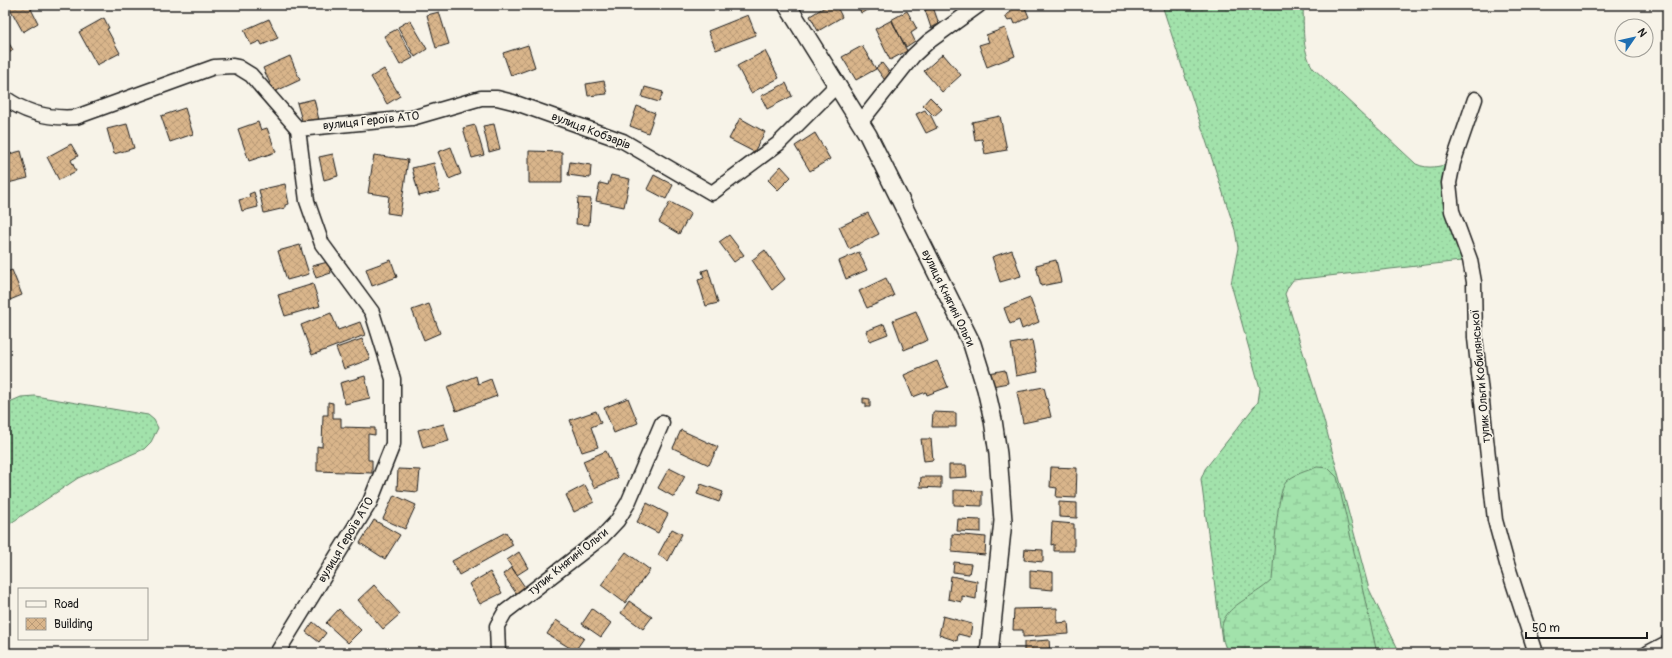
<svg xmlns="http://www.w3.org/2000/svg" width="1672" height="658" font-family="Pangolin,sans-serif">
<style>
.grass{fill:url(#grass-dots);stroke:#5f7f64}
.wetland{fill:url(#wetland-marsh);stroke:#5f7f64}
.building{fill:url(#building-cross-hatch);stroke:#1c1c1c}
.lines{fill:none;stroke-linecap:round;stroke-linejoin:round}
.minor-casing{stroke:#1c1c1c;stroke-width:17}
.tertiary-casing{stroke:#1c1c1c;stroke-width:20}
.minor{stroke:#f7f3e8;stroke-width:14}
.tertiary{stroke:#f7f3e8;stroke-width:17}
.labels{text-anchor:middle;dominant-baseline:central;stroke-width:3;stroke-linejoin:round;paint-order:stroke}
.street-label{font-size:12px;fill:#1c1c1c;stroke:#f7f3e8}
</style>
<defs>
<pattern id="grass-dots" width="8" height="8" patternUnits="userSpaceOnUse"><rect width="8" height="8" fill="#a2e2ab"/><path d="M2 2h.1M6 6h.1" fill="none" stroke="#8bc193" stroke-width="1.8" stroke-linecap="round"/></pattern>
<pattern id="wetland-marsh" width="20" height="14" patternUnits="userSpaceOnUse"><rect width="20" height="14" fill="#a2e2ab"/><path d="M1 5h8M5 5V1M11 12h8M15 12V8" fill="none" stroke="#8bc193"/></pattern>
<pattern id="building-cross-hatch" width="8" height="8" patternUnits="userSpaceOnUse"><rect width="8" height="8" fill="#d9b58b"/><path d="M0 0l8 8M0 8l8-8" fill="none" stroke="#ba9b77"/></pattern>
</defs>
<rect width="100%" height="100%" fill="#f7f3e8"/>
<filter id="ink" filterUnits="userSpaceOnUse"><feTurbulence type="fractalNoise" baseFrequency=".025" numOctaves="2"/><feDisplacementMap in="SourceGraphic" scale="8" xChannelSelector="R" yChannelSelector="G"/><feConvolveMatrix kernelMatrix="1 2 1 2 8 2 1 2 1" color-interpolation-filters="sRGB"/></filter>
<g filter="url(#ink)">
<path class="grass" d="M1162 5H1303C1304 27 1301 49 1313 68L1416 164C1429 170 1440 166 1453 163L1449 183 1470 260 1293 280 1288 287 1285 294 1323 417 1369 589 1400 653H1296L1235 628 1222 641 1201 479 1205 469 1258 402 1260 388 1231 284 1238 248 1235 230Z
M35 396 148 415 154 420 158 428 151 442 144 449 78 478 5 527V404L21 397Z"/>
<path class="wetland" d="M1317 467 1328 468 1337 477 1377 653H1228C1206 608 1247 604 1272 580 1274 561 1276 493 1286 482 1294 474 1307 471 1317 467Z"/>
<path class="building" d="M8 5H38L31 9 38 23 23 32Z
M713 5H729L715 10Z
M828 5H836L842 17 818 31 810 16Z
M858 5H869L871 9 861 13Z
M1008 5H1024L1029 17 1015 24 1013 19 1008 21 1005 16 1011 12Z
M933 7 939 24 931 28 925 10Z
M907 11 917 29 911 33 915 41 906 47 891 20Z
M439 12 449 44 436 48 427 15Z
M748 15 756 35 716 50 708 31Z
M104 18 109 28 107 29 120 53 97 65 79 32Z
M269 19 278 38 262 45 260 41 251 45 244 30Z
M410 20 427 49 415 57 398 27Z
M892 20 907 51 890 60 875 29Z
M1005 28 1015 56 987 67 979 45 989 42 986 35Z
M397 29 413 58 400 65 384 36Z
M5 37 13 50 5 56Z
M528 45 535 67 511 76 503 53Z
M862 46 876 69 856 80 842 57Z
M765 51 779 78 751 93 737 66Z
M943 54 961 75 942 92 924 71Z
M290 56 300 80 274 92 263 68Z
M882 63 893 77 887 83 876 68Z
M384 69 400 96 387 104 371 77Z
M604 81 607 94 588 96 586 84Z
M786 83 792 96 767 109 761 96Z
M645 87 663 92 659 102 642 97Z
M930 97 942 109 934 116 923 105Z
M314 99 319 120 303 124 297 103Z
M637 106 655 113 648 133 630 126Z
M185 108 193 134 170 142 161 116Z
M925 110 928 115 930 114 937 128 926 133 916 114Z
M1000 116 1007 150 985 154 982 139 975 140 972 122Z
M740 118 765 132 754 152 729 139Z
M258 122 261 130 267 128 276 152 249 161 238 129Z
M127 124 134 148 114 154 107 129Z
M494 124 500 149 489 152 483 126Z
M475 125 484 155 472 158 463 128Z
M815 133 830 159 810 171 795 146Z
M71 144 78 156 71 160 76 171 59 180 47 157Z
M451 147 461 174 449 179 438 152Z
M21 151 28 178 8 183 5 171V155Z
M529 151 562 152V183H529Z
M333 154 338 176 324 180 319 157Z
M374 155 408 160 400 215 387 213 389 196 368 193Z
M570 162 591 165 590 178 568 175Z
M434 163 440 191 419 196 412 168Z
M781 166 791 177 778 190 768 180Z
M611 175 630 179 624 207 596 201 600 183 608 185Z
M654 175 673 185 666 199 647 189Z
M285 184 289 204 285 205V208L264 213 259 190Z
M254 192 258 207 242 211 239 200 250 197 249 194Z
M578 198 591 199 589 225 576 224Z
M670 202 691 213 679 234 659 222Z
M868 213 879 234 849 249 839 227Z
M729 235 744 255 734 262 719 242Z
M300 245 309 274 287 280 278 251Z
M765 250 785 279 772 290 752 260Z
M1012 250 1021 276 1000 282 992 257Z
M859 252 867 270 846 279 839 261Z
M391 260 397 277 372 286 366 269Z
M1056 260 1061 282 1041 286 1036 265Z
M328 262 331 273 316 278 312 266Z
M708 269 718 303 706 306 698 280 704 278 702 271Z
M12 270 22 295 5 302V273Z
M886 278 894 296 867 308 859 291Z
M313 284 320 306 285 316 278 295Z
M1030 298 1039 322 1022 329 1019 320 1010 324 1004 308Z
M429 304 440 333 424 340 412 310Z
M916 311 928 340 904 350 893 320Z
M331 313 338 330 360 322 365 335 312 355 301 325Z
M884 324 888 334 870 341 866 331Z
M362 339 370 359 344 369 336 348Z
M1032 340 1038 372 1016 376 1011 344Z
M937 361 948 387 927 395 926 392 913 397 904 375Z
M1005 370 1008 383 992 386 989 373Z
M365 376 370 398 345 404 340 383Z
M476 376 478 384 491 379 497 396 456 411 447 387Z
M1044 387 1051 417 1023 423 1017 392Z
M628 398 638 423 614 433 604 408Z
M863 398 870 399V407H866V403H863Z
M328 402 333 403V418H341V427L375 428V435L368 434V460H372V473L317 471V446L322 447 323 415H328Z
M596 411 601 423 591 427 598 447 582 452 570 420Z
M933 412 956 413V427H932Z
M444 424 449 441 423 448 418 430Z
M681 430 718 447 709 465 673 448Z
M921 439H931L933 460 924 461Z
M606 451 618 478 594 488 583 461Z
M949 465H966L967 477 949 478Z
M1051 467 1077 468 1076 498 1056 497 1057 488 1050 487Z
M669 468 685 476 674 497 658 488Z
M398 469 420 470 418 492 397 490Z
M921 477H941V488L920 487Z
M701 484 723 492 719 502 697 494Z
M585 485 594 502 574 512 566 495Z
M954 490 982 491V506L954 505Z
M394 495 416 505 405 529 383 519Z
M1059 502 1077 503V518L1059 517Z
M647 503 668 514 658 533 637 522Z
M958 519 981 520V532L957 531Z
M374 520 400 535 385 559 360 543Z
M1052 522 1074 524V551H1054V544L1051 545Z
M672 529 682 534 668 561 658 555Z
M506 532 513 545 459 575 452 561Z
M952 534 986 537 985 555 952 552Z
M1025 549 1043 550V562L1024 560Z
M519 552 528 568 517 575 507 560Z
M626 552 650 570 625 603 601 585Z
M954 562 971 564 969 574 953 572Z
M512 568 527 590 518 596 503 574Z
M1030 570 1053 572V590L1030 588Z
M490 572 502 593 480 604 469 584Z
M951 576 977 581 976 599 962 596V602L948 599Z
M374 585 400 614 383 629 358 600Z
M629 601 652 617 643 629 621 613Z
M1057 608V623L1068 622 1069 634 1023 637V630H1013L1014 609Z
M339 609 361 630 348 643 326 623Z
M592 609 611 623 601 637 582 624Z
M943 616 972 624 970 637 958 634 957 641 939 635Z
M556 620 584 638 575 651 547 634Z
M313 622 326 633 319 642 306 632Z
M1049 640 1050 653H1024V642Z"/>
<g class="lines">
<defs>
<path id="minor" d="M5 98C27 114 50 119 76 117L214 67 233 66 238 67 251 75 298 129 307 201 322 244 372 312 393 379V444L370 502 277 653
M1475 99 1453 163 1449 183 1452 211 1470 260 1474 282 1475 338 1495 520 1507 564 1536 653
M860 123 913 56 928 42 979 5
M298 129 412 118 481 98H497L513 102 623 141 712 193 778 144 837 85
M498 653 497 626 505 612 602 537 617 521 628 503 662 423
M1648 653 1667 643"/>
<path id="tertiary" d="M787 5 868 135 972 344 986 389 993 420 998 454 1003 521 989 653"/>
</defs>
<use href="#minor" class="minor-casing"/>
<use href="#tertiary" class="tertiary-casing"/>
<use href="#minor" class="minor"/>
<use href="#tertiary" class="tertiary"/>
</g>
</g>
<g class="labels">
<g class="street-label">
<text transform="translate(371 121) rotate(-6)">вулиця Героїв АТО</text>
<text transform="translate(591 131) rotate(21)">вулиця Кобзарів</text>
<text transform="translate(948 298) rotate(64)">вулиця Княгині Ольги</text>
<text transform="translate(1481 376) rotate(-95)">тупик Ольги Кобилянської</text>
<text transform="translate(346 540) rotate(-59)">вулиця Героїв АТО</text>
<text transform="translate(568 562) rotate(-39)">тупик Княгині Ольги</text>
</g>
</g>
<rect width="1672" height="658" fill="none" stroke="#f7f3e8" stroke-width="20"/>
<rect x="10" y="10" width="1652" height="638" fill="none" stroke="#1c1c1c" stroke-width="1.5" filter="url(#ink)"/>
<rect x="18" y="588" width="130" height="52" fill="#f7f3e8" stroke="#9f9d96"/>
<rect x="26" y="601" width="20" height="6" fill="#f7f3e8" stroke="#9f9d96"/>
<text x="54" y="608" font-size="12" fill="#1c1c1c">Road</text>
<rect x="26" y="618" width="20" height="12" fill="url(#building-cross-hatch)" stroke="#9f9d96"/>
<text x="54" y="628" font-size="12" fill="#1c1c1c">Building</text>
<g transform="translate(1634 38) rotate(56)"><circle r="19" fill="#f7f3e8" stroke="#9f9d96"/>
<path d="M0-3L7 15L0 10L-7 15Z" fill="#1f6fb2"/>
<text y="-6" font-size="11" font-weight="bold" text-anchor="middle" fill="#1c1c1c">N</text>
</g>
<path d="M1526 632v6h121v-6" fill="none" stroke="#1c1c1c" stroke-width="2"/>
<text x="1532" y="632" font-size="12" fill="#1c1c1c" stroke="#f7f3e8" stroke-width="3" paint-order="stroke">50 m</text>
</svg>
